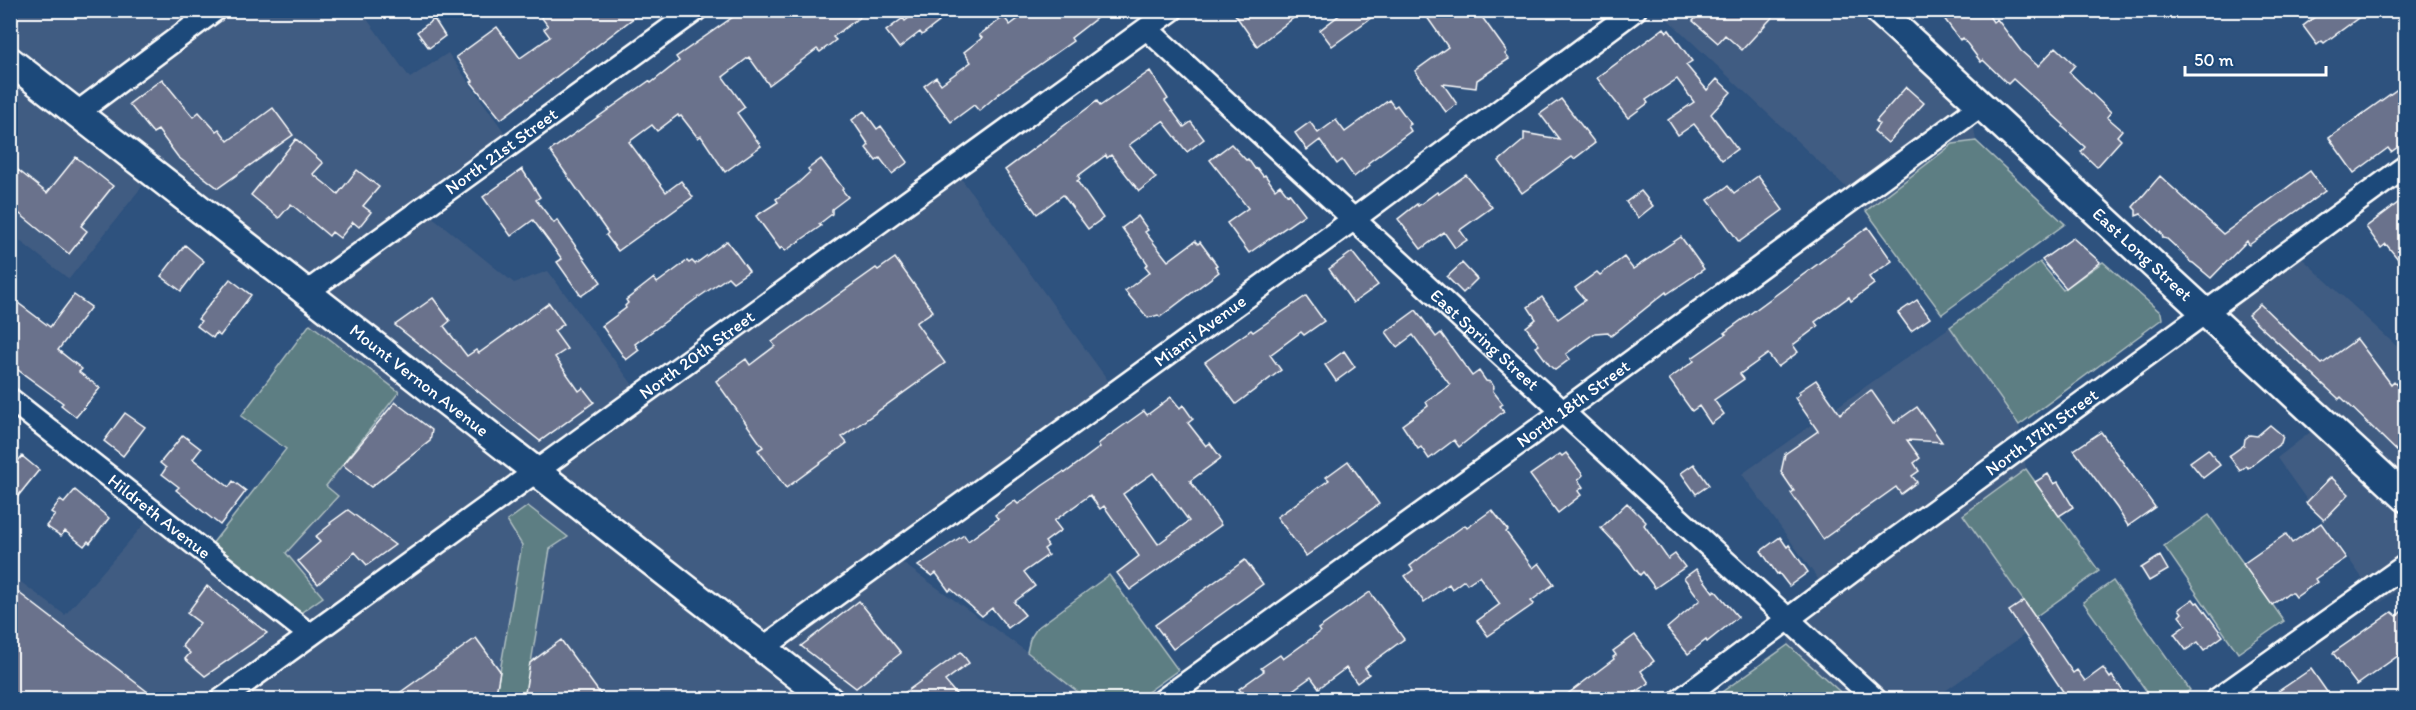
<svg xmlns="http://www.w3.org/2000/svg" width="2416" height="710" font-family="Itim,sans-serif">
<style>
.built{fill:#405c82}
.green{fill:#5d7e83;stroke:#aebec1;stroke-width:1.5}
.building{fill:#6a728c;stroke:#fff;stroke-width:1.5;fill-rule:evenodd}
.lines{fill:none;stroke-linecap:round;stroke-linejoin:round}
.minor-casing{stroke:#fff;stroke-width:26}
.tertiary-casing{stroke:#fff;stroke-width:32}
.minor{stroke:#1f4a7a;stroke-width:21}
.tertiary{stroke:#1f4a7a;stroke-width:27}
.labels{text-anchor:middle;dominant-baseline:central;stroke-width:4.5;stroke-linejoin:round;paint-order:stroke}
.street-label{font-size:18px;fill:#fff;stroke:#1f4a7a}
</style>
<rect width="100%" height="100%" fill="#2e527e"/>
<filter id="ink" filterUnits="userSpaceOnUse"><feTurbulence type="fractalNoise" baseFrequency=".0167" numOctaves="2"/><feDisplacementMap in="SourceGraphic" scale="12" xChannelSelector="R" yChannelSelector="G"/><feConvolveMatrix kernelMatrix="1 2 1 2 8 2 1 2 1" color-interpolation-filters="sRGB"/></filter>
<g filter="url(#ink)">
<path class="built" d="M11 11H361L410 78 448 53 512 143 425 211 514 283 548 271 641 396 952 166 1115 390 887 552 1027 652 1087 699H11L10 574 65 615 153 514 205 555 212 544 299 614 323 597 286 553 337 497 326 487 399 392 310 324 322 306 151 175 69 279 11 234Z
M1659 11H1869L1971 108 1976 141 1953 144 1866 211 1850 191Z
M2293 250 2405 354V584L2380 603 2277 458 2322 423 2201 318Z
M1950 327 2019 425 2026 469 1963 515 2035 617 2031 630 1934 699H1848L1788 645 1791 616 1826 590 1742 474Z"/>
<path class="green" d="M1976 141 2065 224 1942 314 1866 211 1953 144Z
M2040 262 2063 290 2103 262 2161 313 2162 319 2019 425 1950 327Z
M310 324 399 392 326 486 338 496 286 553 323 597 299 614 212 544 286 449 241 416Z
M2026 469 2099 571 2035 617 1963 515Z
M528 506 568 537 550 549 525 699 495 700 522 545 507 521Z
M2209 515 2284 621 2238 653 2164 546Z
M1109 575 1178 670 1138 699H1087L1027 652 1030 639 1037 628Z
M2113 581 2190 690 2177 699H2152L2083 602Z
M1788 645 1848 699H1712Z"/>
<path class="building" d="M536 10H644L501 119 471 82 473 81 456 57 497 27 520 58 550 37 544 29 548 26Z
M743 10H869L833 37 836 40 820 52 817 49 769 85 749 57 723 77 745 107 737 113 761 146 725 172 701 136 698 138 681 116 679 117 678 115 657 131 652 125 629 142 666 192 681 181 693 197 618 251 606 235 608 233 550 151 649 81 651 83 679 61 676 57Z
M919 10H931L939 22 922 35 920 32 899 48 886 31 903 18 905 21Z
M1030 10H1107L1071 38 1073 41 1003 90 979 111 974 105 951 122 924 86 936 77 941 84 971 62 964 52 982 38 979 35 1004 17 1010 25Z
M1232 10H1304L1257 46Z
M1346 10H1382L1332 46 1320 30Z
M1422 10H1477L1507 52 1505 54 1509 59 1477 80 1476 88 1443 84 1457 104 1446 112 1415 71 1448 47Z
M1703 10H1779L1742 50 1725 35 1718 43 1693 21Z
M1938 10H1985L1993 22 1997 19 2021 51 2038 66 2056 47 2075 65 2069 72 2111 112 2107 117 2122 130 2117 136 2121 140 2097 167 2081 152 2085 147 2063 127 2064 125 2013 79 2008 84 1983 60 1981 62 1963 38 1960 40Z
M2324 10H2369L2324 43 2322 41 2317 45 2303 26Z
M434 19 445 36 429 48 417 32Z
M1664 28 1667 32 1669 30 1692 61 1686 65 1707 90 1717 79 1731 92 1711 114 1737 149 1722 160 1694 124 1678 135 1668 120 1694 102 1677 79 1646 100 1648 103 1628 118 1597 78Z
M1150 71 1168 99 1165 101 1184 127 1191 122 1204 139 1187 152 1163 121 1129 145 1156 178 1139 191 1111 155 1107 158 1106 155 1078 176 1080 179 1077 181 1103 218 1088 229 1063 195 1037 214 1005 170 1097 101 1100 106Z
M162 79 193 117 199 112 216 131 219 129 228 141 273 108 293 135 218 188 178 157 158 130 153 133 129 104Z
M2406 83V141L2391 152 2388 148 2354 173 2329 138Z
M1906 87 1924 103 1888 143 1874 131 1879 124 1876 121Z
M1561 99 1595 143 1574 159 1572 157 1522 193 1499 161 1524 140V133L1559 139 1540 114Z
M1389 100 1394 107 1397 105 1411 124 1408 126 1411 131 1368 163 1369 165 1354 177 1342 160 1337 164 1320 140 1307 150 1295 133 1310 122 1318 133 1336 120 1345 132Z
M864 111 877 129 881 126 908 162 892 174 880 158 876 161 866 148 869 145 852 120Z
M296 139 323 163 313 174 338 194 357 170 379 187 363 206 371 212 359 227 353 222 340 238 332 232 329 236 291 204 279 218 251 195Z
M1231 144 1246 160 1248 159 1255 169 1257 168 1263 176 1265 175 1275 189 1280 185 1287 194 1289 193 1305 214 1249 253 1227 223 1248 208 1210 160Z
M76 157 113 186 81 226 87 231 69 254 10 206V180L18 170 47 193Z
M821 159 843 188 842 190 848 197 832 209V214L819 224 821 226 785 251 782 247 780 249 756 216 778 202 776 199 797 184 810 172 808 169Z
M522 169 540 197 536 200 554 223 557 220 601 282 581 296 557 262 562 259 533 220 511 236 483 197Z
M2310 171 2325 191 2249 245 2247 241 2211 278 2193 263 2190 262 2188 258 2167 239 2163 238 2162 234 2141 214 2136 216V210L2133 207 2160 176 2223 234Z
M1466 175 1492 207 1460 230 1467 240 1455 248 1444 232 1421 249 1398 219 1417 204 1418 206 1437 192 1439 194Z
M1758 176 1783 210 1739 242 1708 200 1728 186 1734 193Z
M1641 191 1653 206 1638 218 1626 202Z
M2406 197V269L2386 244 2381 248 2366 227Z
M1138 216 1148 230 1145 232 1168 261 1195 241 1198 244 1200 242 1217 265 1215 266 1219 272 1160 317 1158 315 1148 318 1125 291 1150 272 1145 266 1148 264 1122 228Z
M1868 227 1892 261 1869 277 1874 284 1851 301 1849 297 1815 322 1818 326 1793 345 1798 352 1778 367 1768 354 1740 374 1744 379 1714 400 1724 414 1711 424 1699 406 1692 411 1669 379 1694 361 1692 358 1726 334 1724 333Z
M1681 237 1704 269 1667 294 1666 292 1611 336 1608 332 1595 333 1566 354 1570 359 1555 370 1550 366 1536 347 1539 345 1526 327 1536 319 1528 307 1542 297 1558 319 1585 300 1575 288 1597 272 1600 275 1624 257 1633 269Z
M2073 238 2100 262 2066 288 2042 260Z
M727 241 749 271 733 282 728 277 696 299 635 344 639 350 626 360 602 326 626 308 625 306 628 303 626 300 654 278 657 283 687 261 689 263 692 261 695 264Z
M185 245 204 261 181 291 161 276Z
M1352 252 1378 285 1353 303 1329 269Z
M895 258 933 311 916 323 945 363 842 437 847 443 786 488 758 450 763 447 716 381 746 359 750 365 775 346 772 342 876 268 878 270Z
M1462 263 1477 279 1463 293 1447 277Z
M230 279 251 295 220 336 216 333 213 338 197 326 201 321 198 319Z
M74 295 91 307 58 350 82 369 79 372 100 388 76 417 61 405 63 403 10 364V297L50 327Z
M1306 296 1324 321 1304 335 1301 332 1270 355 1281 370 1236 404 1205 362 1251 330 1253 332Z
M433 298 450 321 444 326 467 356 476 350 479 353 549 303 564 324 554 331 567 349 555 357 579 391 583 388 594 402 540 441 395 325Z
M1917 300 1930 318 1911 331 1898 313Z
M2260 304 2322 364 2357 339 2391 384 2394 381 2406 395V460L2341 397 2339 399 2248 315Z
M1416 310 1436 337 1441 333 1472 376 1479 371 1486 381 1491 382 1494 387 1493 391 1503 404 1500 406 1504 411 1459 447 1454 440 1429 459 1421 447 1418 449 1402 425 1428 406 1426 402 1450 385 1413 335 1397 347 1386 332Z
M1344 351 1355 367 1336 381 1325 365Z
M1816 380 1840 414 1871 390 1894 423 1917 407 1942 442 1907 440 1920 458 1914 463 1919 471 1912 476 1917 482 1901 494 1896 487 1823 539 1791 493 1794 491 1781 472 1785 454 1818 431 1795 398 1800 394 1798 392Z
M1171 397 1180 408 1183 405 1193 419 1188 423 1206 446 1210 443 1221 458 1190 481 1221 525 1130 590 1117 573 1139 556 1104 506 1100 509 1090 495 1054 521 1061 530 1045 542 1048 546 1044 549 1048 555 1024 572 1035 586 1014 602 1025 615 1008 628 992 608 982 616 951 589 949 591 936 573 932 576 918 566 964 535 968 541 998 519 995 515 1015 501 1018 504 1042 486 1063 472 1065 473 1100 447 1098 444 1120 428 1144 411 1147 415ZM1153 473 1189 521 1158 544 1123 494Z
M395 402 432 430 430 441 371 487 343 465Z
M125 413 145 427 123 456 104 441Z
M2270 425 2283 436 2281 443 2248 468 2246 466 2240 471 2229 456 2244 445 2245 439 2250 435 2257 436Z
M2101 432 2155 507 2128 526 2117 508 2074 450Z
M183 435 201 449 193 459 229 487 233 481 246 491 220 525 176 490 179 487 162 474 166 468 160 463Z
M2208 449 2220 465 2203 478 2190 462Z
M1566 453 1583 475 1578 480 1583 487 1578 491 1581 495 1558 513 1530 475 1560 454 1562 456Z
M22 456 39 470 10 506V471Z
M1348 461 1379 504 1306 556 1277 517 1329 480 1326 477Z
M1694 464 1709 485 1696 494 1681 473Z
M2048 474 2054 484 2058 482 2073 507 2059 516 2035 482Z
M2331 477 2349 494 2324 520 2306 503Z
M75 490 109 518 90 543 88 541 84 546 65 531 61 536 46 526 55 515 51 512 60 500 64 503Z
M1627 503 1646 522 1644 525 1668 559 1675 554 1685 567 1655 588 1643 572 1640 575 1621 549 1601 528Z
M348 510 395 545 367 565 355 552 318 584 298 561 320 542 315 537 331 524 330 523Z
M1492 510 1508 530 1506 532 1533 568 1539 563 1554 584 1531 601 1534 604 1488 636 1477 621 1500 604 1479 576 1467 584 1464 580 1452 589 1449 584 1424 602 1405 576 1413 570 1410 566 1434 547 1465 525 1467 528Z
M2321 523 2346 558 2315 579 2317 582 2296 597 2293 593H2288L2272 605 2243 564 2286 534 2292 543Z
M1780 537 1787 547 1789 545 1808 572 1789 586 1779 573 1777 574 1761 551Z
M2160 556 2168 570 2149 581 2141 568Z
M1245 560 1263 584 1173 649 1155 625Z
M1696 569 1713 592 1715 590 1738 617 1707 642 1706 640 1688 654 1667 628 1700 600 1684 578Z
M10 586 157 699H10Z
M207 586 267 633 205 676 185 659 190 653 182 646 200 623 187 613Z
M1370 592 1404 639 1370 664 1365 668 1369 674 1357 683 1346 668 1319 688 1311 677 1280 699H1247L1239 689 1264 671 1261 668 1280 655 1283 659 1320 632 1318 629Z
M2193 599 2196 603 2198 602 2223 636 2204 650 2198 642 2186 650 2174 634 2186 625 2179 616 2182 613 2179 609Z
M859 601 901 653 856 688 801 646Z
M2024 601 2073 673 2077 670 2085 681 2103 668 2110 678 2112 676 2129 699H2068L2009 611Z
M2406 607V650L2357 685 2333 653 2392 612 2397 616Z
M1635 635 1654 661 1641 671 1649 683 1626 699H1561L1614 659 1613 657 1616 655 1613 651Z
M476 638 500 671 495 699H391Z
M561 640 604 699H524L530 663Z
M961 652 969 663 945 681 960 699H896Z
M2311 669 2332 699H2267Z"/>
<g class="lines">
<defs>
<g id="minor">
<path id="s1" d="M1147 29 1876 700"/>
<path d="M77 113 215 10"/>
<path id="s2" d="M307 292 696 10"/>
<path id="s3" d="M10 399 310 635"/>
<path id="s4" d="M763 648 1354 219 1635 10"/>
<path id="s5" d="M221 700 1172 10"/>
<path id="s6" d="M1163 700 1562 412 1980 106"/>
<path id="s7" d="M1680 700 1883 548 2406 166"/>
<path d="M2216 700 2406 565"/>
</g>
<g id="tertiary">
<path id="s8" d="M1878 10 2406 498"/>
<path id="s9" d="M10 61 829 700"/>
</g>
</defs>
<use href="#minor" class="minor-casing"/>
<use href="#tertiary" class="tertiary-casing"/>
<use href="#minor" class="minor"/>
<use href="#tertiary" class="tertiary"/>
</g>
</g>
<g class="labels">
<g class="street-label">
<text stroke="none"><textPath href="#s2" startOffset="240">North 21st Street</textPath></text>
<text stroke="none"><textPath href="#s8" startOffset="360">East Long Street</textPath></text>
<text stroke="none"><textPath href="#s4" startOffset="540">Miami Avenue</textPath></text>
<text stroke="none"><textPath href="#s1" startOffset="459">East Spring Street</textPath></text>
<text stroke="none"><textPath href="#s5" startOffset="588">North 20th Street</textPath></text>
<text stroke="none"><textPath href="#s9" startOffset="519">Mount Vernon Avenue</textPath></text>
<text stroke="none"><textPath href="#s6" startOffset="506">North 18th Street</textPath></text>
<text stroke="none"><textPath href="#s7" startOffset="450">North 17th Street</textPath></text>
<text stroke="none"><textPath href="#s3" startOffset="190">Hildreth Avenue</textPath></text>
</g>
</g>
<rect width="2416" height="710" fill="none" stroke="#1f4a7a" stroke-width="36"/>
<rect x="18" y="18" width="2380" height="674" fill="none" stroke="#fff" stroke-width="2" filter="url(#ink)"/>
<path d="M2185 66v9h141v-9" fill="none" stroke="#ffffff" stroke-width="3"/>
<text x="2194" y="66" font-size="18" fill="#ffffff" stroke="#1f4a7a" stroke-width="4.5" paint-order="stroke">50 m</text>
</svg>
